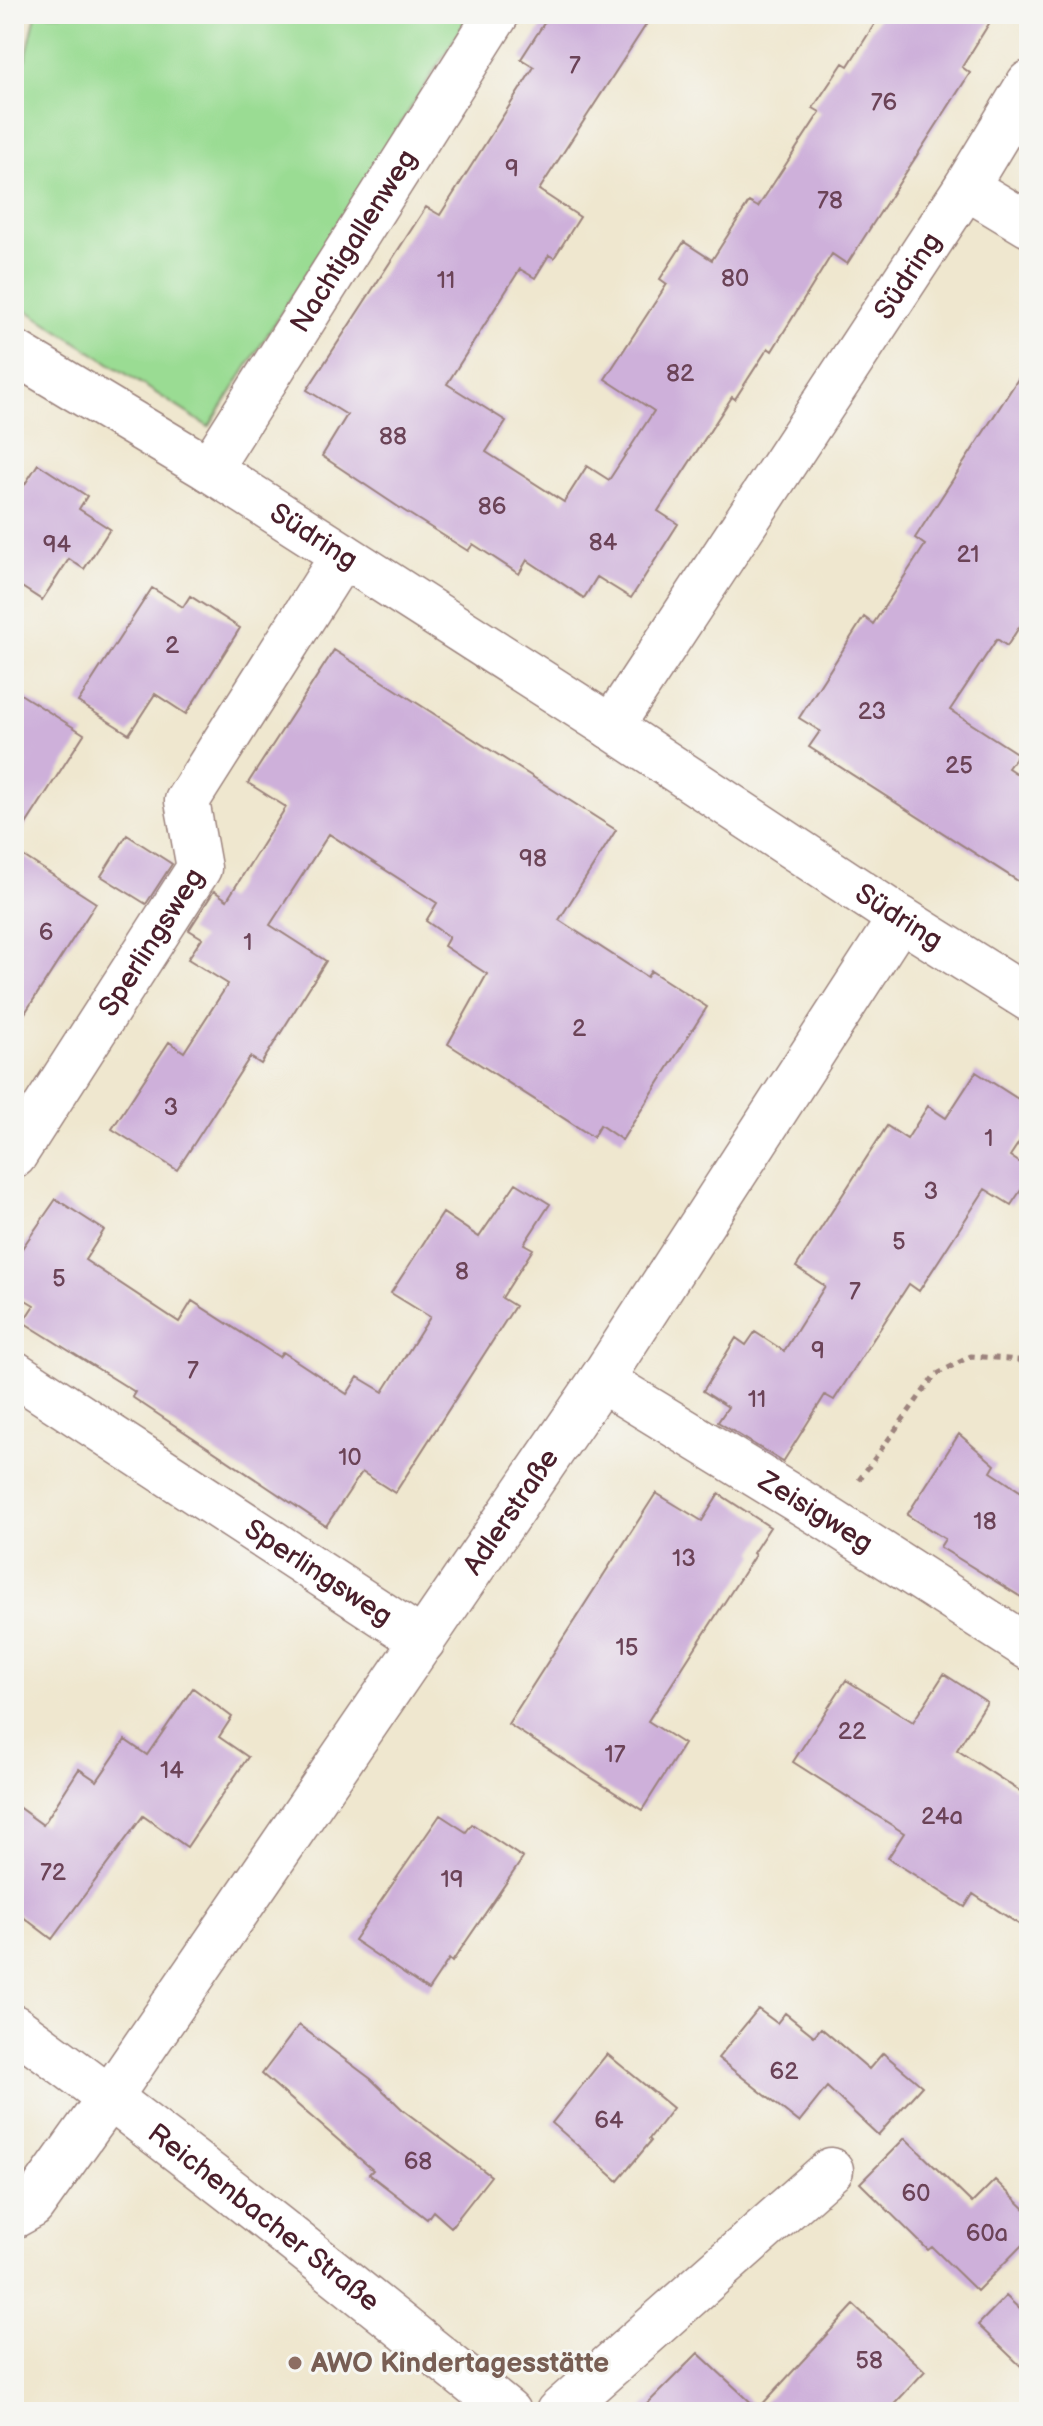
<svg xmlns="http://www.w3.org/2000/svg" width="1043" height="2426" font-family="'Balsamiq Sans',sans-serif">
<style>
.green{fill:#9adc93;stroke:#727e5f;stroke-width:2}
.building{fill:#ceb0da}
.lines{fill:none;stroke-linecap:round;stroke-linejoin:round}
.minor-casing{stroke:#9c837d;stroke-width:47}
.tertiary-casing{stroke:#9c837d;stroke-width:47}
.path{stroke:#9c837d;stroke-width:5;stroke-dasharray:6 6;stroke-linecap:butt}
.minor{stroke:#fff;stroke-width:44}
.tertiary{stroke:#fff;stroke-width:44}
.education-dot{fill:#8d6e63;stroke:#f6f6f2;stroke-width:3}
.labels{text-anchor:middle;dominant-baseline:central;stroke-width:6;stroke-linejoin:round;paint-order:stroke}
.number-label{font-size:24px;fill:#6b4357}
.street-label{font-size:28px;fill:#4a1f2b;stroke:#f6f6f2}
.education-label{font-size:28px;font-weight:bold;fill:#785e54;stroke:#f6f6f2;text-anchor:start}
</style>
<rect width="100%" height="100%" fill="#f6f6f2"/>
<filter id="ink" filterUnits="userSpaceOnUse"><feTurbulence type="fractalNoise" baseFrequency=".0125" numOctaves="2"/><feDisplacementMap in="SourceGraphic" scale="16" xChannelSelector="R" yChannelSelector="G"/><feConvolveMatrix kernelMatrix="1 2 1 2 8 2 1 2 1" color-interpolation-filters="sRGB"/></filter>
<filter id="wash" filterUnits="userSpaceOnUse"><feTurbulence type="fractalNoise" baseFrequency=".006" numOctaves="4" result="noise"/><feDisplacementMap in="SourceGraphic" scale="32" xChannelSelector="R" yChannelSelector="G"/><feGaussianBlur stdDeviation="1.8" result="paint"/><feColorMatrix in="noise" values="0 0 0 0 0 0 0 0 0 0 0 0 0 0 0 0 0 1.4 0 .05"/><feComposite in="paint" operator="in"/></filter>
<g filter="url(#wash)">
<rect width="100%" height="100%" fill="#efe7cf"/>
<path class="green" d="M36 14H470L209 427 14 302V110Z"/>
<g id="blocks">
<path class="building" d="M550 14H653L539 190 580 217 554 258 549 255 535 278 520 269 447 384 506 421 486 452 564 502 587 466 609 480 654 411 605 379 667 284 660 279 684 242 712 260 749 202 758 207 820 112 813 108 843 63 848 66 881 14H995L962 67 970 73 847 264 832 254 772 351 768 348 735 399 732 397 658 511 678 524 631 598 597 577 584 598 527 560 519 574 473 544 468 551 403 510 322 456 347 415 307 390 426 207 440 215 534 67 521 59Z
M1029 362V612L1007 646 997 639 950 710 1018 754 1008 768 1029 782V888L809 747 820 731 799 718 864 617 873 624 925 545 915 538Z
M38 464 87 496 79 509 110 529 84 569 69 559 42 600 14 582V501Z
M152 588 183 607 190 596 240 628 186 714 155 694 129 734 78 702Z
M334 650 616 830 559 920 647 977 651 971 707 1007 622 1140 600 1125 593 1137 448 1044 487 974 444 946 449 937 426 921 437 903 329 834 270 925 326 961 261 1064 250 1057 177 1170 112 1129 169 1042 184 1052 228 984 188 959 202 938 189 930 214 891 227 900 286 807 248 783Z
M14 690 84 734 14 843Z
M127 835 172 864 146 904 101 876Z
M14 850 96 903 14 1030Z
M976 1072 1029 1106V1127L1010 1156 1029 1169V1178L1011 1205 985 1189 919 1291 909 1284 834 1400 825 1395 783 1462 718 1422 728 1407 703 1391 736 1338 746 1345 755 1332 784 1351 825 1286 796 1267 887 1126 907 1139 928 1106 946 1118Z
M516 1183 550 1204 524 1244 533 1249 502 1298 515 1306 395 1493 362 1472 326 1526 132 1397 135 1392 23 1322 34 1305 14 1293V1260L56 1199 104 1230 85 1260 179 1322 192 1301 279 1357 283 1352 347 1394 358 1377 383 1392 430 1317 391 1293 443 1213 479 1237Z
M959 1434 995 1465 991 1472 1029 1497V1602L940 1547 945 1539 907 1515Z
M656 1493 702 1521 719 1494 770 1527 753 1553 755 1555 648 1721 684 1744 642 1810 508 1724Z
M944 1674 987 1702 957 1750 1029 1797V1931L973 1894 965 1907 888 1858 904 1833 793 1762 846 1680 913 1722Z
M193 1688 232 1717 219 1737 248 1757 187 1847 143 1816 52 1939 14 1910V1804L43 1825 79 1769 97 1781 125 1740 147 1755Z
M440 1815 466 1832 472 1824 523 1858 452 1962 449 1959 428 1990 354 1940Z
M758 2009 777 2023 785 2013 814 2036 821 2028 869 2069 883 2053 922 2086 878 2135 827 2087 799 2122 718 2058Z
M299 2025 371 2079 403 2110 491 2176 451 2227 433 2211 427 2219 369 2174 373 2170 262 2074Z
M607 2054 673 2108 649 2139 651 2141 618 2181 552 2123Z
M905 2138 972 2203 995 2180 1029 2213V2238L977 2291 932 2247 928 2250 860 2183Z
M1006 2296 1029 2318V2374L978 2325Z
M854 2305 925 2371 887 2412H639L698 2353 758 2409Z"/>
</g>
</g>
<g filter="url(#ink)">
<use href="#blocks" fill-opacity="0" stroke="#9c837d" stroke-width="2"/>
<g class="lines">
<defs>
<g id="minor">
<path d="M966 187 1029 225"/>
<path id="s1" d="M14 352 209 469 611 727 900 918 1029 999"/>
<path id="s2" d="M209 469 497 14"/>
<path id="s3" d="M611 727 966 187 1029 83"/>
<path id="s4" d="M14 1156 199 868 187 801 343 555"/>
<path id="s5" d="M14 1373 423 1641"/>
<path id="s6" d="M601 1380 830 1520 1029 1648"/>
<path id="s7" d="M14 2216 32 2206 110 2097 601 1380 900 918"/>
<path d="M558 2412 831 2170"/>
</g>
<g id="tertiary">
<path id="s8" d="M14 2027C183 2150 346 2281 508 2412"/>
</g>
</defs>
<use href="#minor" class="minor-casing"/>
<use href="#tertiary" class="tertiary-casing"/>
<path class="path" d="M859 1480 935 1375 971 1356 1018 1360 1029 1367"/>
<use href="#minor" class="minor"/>
<use href="#tertiary" class="tertiary"/>
</g>
</g>
<circle class="education-dot" cx="295" cy="2363" r="8"/>
<g class="labels">
<g class="number-label">
<text x="575" y="65">7</text>
<text x="884" y="102">76</text>
<text x="512" y="168">9</text>
<text x="830" y="200">78</text>
<text x="735" y="278">80</text>
<text x="446" y="280">11</text>
<text x="680" y="373">82</text>
<text x="393" y="436">88</text>
<text x="492" y="506">86</text>
<text x="603" y="542">84</text>
<text x="57" y="544">94</text>
<text x="968" y="554">21</text>
<text x="172" y="645">2</text>
<text x="872" y="711">23</text>
<text x="959" y="765">25</text>
<text x="533" y="858">98</text>
<text x="46" y="932">6</text>
<text x="248" y="942">1</text>
<text x="579" y="1028">2</text>
<text x="171" y="1107">3</text>
<text x="989" y="1138">1</text>
<text x="931" y="1191">3</text>
<text x="899" y="1241">5</text>
<text x="462" y="1271">8</text>
<text x="59" y="1278">5</text>
<text x="855" y="1291">7</text>
<text x="818" y="1350">9</text>
<text x="193" y="1370">7</text>
<text x="757" y="1399">11</text>
<text x="350" y="1457">10</text>
<text x="985" y="1521">18</text>
<text x="684" y="1558">13</text>
<text x="627" y="1647">15</text>
<text x="852" y="1731">22</text>
<text x="615" y="1754">17</text>
<text x="172" y="1770">14</text>
<text x="942" y="1816">24a</text>
<text x="53" y="1872">72</text>
<text x="452" y="1879">19</text>
<text x="784" y="2071">62</text>
<text x="609" y="2120">64</text>
<text x="418" y="2161">68</text>
<text x="916" y="2193">60</text>
<text x="987" y="2233">60a</text>
<text x="869" y="2360">58</text>
</g>
<g class="street-label">
<text stroke="none"><textPath href="#s2" startOffset="270">Nachtigallenweg</textPath></text>
<text stroke="none"><textPath href="#s3" startOffset="540">Südring</textPath></text>
<text stroke="none"><textPath href="#s1" startOffset="352">Südring</textPath></text>
<text stroke="none"><textPath href="#s1" startOffset="1050">Südring</textPath></text>
<text stroke="none"><textPath href="#s4" startOffset="254">Sperlingsweg</textPath></text>
<text stroke="none"><textPath href="#s7" startOffset="864">Adlerstraße</textPath></text>
<text stroke="none"><textPath href="#s6" startOffset="252">Zeisigweg</textPath></text>
<text stroke="none"><textPath href="#s5" startOffset="364">Sperlingsweg</textPath></text>
<text stroke="none"><textPath href="#s8" startOffset="314">Reichenbacher Straße</textPath></text>
</g>
<g class="education-label">
<text x="311" y="2363">AWO Kindertagesstätte</text>
</g>
</g>
<rect width="1043" height="2426" fill="none" stroke="#f6f6f2" stroke-width="48"/>
</svg>
